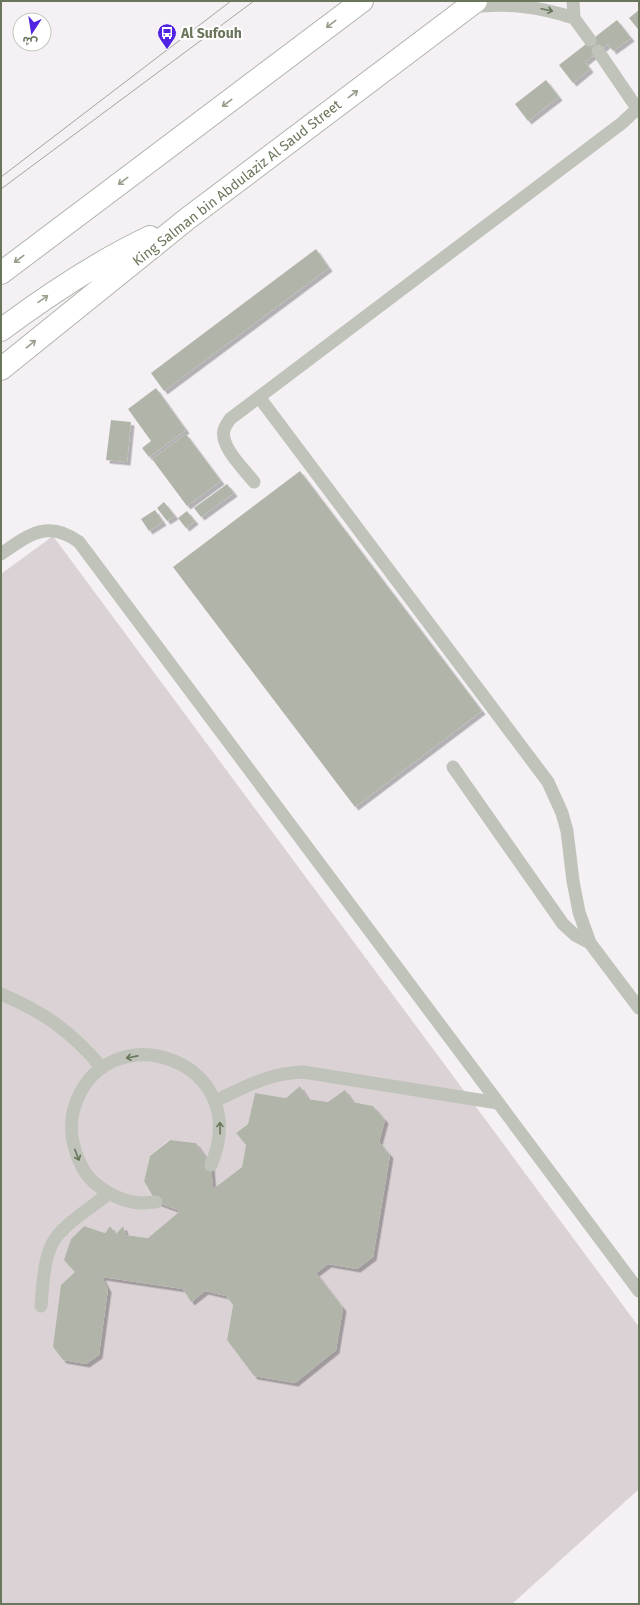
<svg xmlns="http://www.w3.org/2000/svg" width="640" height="1605" font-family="'Fira Sans','Noto Sans Arabic',sans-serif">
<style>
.green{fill:#dbd2d5;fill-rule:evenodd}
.building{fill:#b1b5a9;filter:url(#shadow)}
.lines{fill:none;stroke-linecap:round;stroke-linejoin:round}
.primary-casing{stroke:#b1b5ac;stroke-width:24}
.lane{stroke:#bfc3ba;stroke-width:13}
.primary{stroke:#fff;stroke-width:22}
.tram{stroke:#a1a79a;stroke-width:1}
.oneway{stroke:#6a765b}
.oneway2{stroke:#979f8c}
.labels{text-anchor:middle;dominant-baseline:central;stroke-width:4;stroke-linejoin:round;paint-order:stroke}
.poi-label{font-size:14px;font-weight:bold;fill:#6a765b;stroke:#fff;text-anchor:start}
.street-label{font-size:14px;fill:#6a765b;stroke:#fff}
</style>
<defs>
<filter id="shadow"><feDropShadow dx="3.5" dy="3.5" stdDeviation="0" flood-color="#0004"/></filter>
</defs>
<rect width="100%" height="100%" fill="#f4f0f4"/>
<path class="green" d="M53 536 639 1327V1489L512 1604H1V574ZM300 1086 308 1099 328 1102H353L373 1106 385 1120 379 1142 390 1155 373 1257 357 1269 328 1264 316 1273 343 1308 336 1350 295 1383 254 1376 227 1340 233 1305 226 1296 205 1291 192 1302 183 1289 102 1277 108 1289 99 1355 86 1364 63 1360 53 1347 75 1272 65 1260 71 1239 84 1226 105 1233 110 1226 116 1234 123 1226 126 1235 148 1238 180 1211 156 1202 144 1181 150 1156 169 1140 196 1143 210 1165 213 1189 242 1167 246 1145 236 1133 248 1124 255 1093 286 1098Z"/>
<path class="building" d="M639 10V28L638 29 629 18Z
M617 20 631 38 613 51 608 44 585 62 590 69 573 83 559 65Z
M546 80 559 97 528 121 515 104Z
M316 249 329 268 164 391 151 373Z
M156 388 186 430 149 457 142 448 151 441 128 409Z
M111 420 131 422 127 462 106 460Z
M186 434 221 481 187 506 152 459Z
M300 471 482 711 355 807 173 567Z
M227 484 234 493 201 517 194 508Z
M164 502 175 516 167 521 157 508Z
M155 510 163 522 149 531 141 519Z
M187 511 195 521 186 528 178 518Z
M300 1086 308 1099 328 1102 345 1090 353 1102 373 1106 385 1120 379 1142 390 1155 373 1257 357 1269 328 1264 316 1273 343 1308 336 1350 295 1383 254 1376 227 1340 233 1305 226 1296 205 1291 191 1302 183 1289 102 1277 108 1289 99 1355 86 1364 63 1360 53 1347 61 1285 75 1272 64 1260 71 1239 84 1226 105 1233 110 1226 116 1234 123 1226 126 1235 148 1238 180 1211 156 1202 144 1181 150 1156 170 1140 196 1143 211 1165 213 1189 242 1167 246 1145 236 1133 248 1124 255 1093 286 1098Z"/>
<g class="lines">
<defs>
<path id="primary" d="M1 273 362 1
M1 330C48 295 97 262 150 237
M1 369 187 219 476 1"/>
</defs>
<use href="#primary" class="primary-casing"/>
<path class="lane" d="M573 1 574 18 590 40
M469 7C508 3 537 6 574 18
M598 51 639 111
M259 397 548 782 562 813 567 831 573 881 579 912 590 943 639 1008
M254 482C244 469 220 447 224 430 225 426 228 422 230 419L622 123 639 107
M1 554C28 535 48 519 79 542L639 1291
M453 767 563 924 575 935 590 943
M1 994C44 1012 72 1032 102 1068
M215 1101C245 1087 268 1073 303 1072L498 1103
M156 1202C151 1202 146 1203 141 1203 120 1202 94 1188 83 1169 71 1146 67 1124 77 1100 112 1013 255 1061 211 1165
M41 1306C43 1286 43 1261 53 1242 62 1225 94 1206 109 1193"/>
<use href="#primary" class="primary"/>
<path class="tram" d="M1 177 231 1
M1 189 254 1"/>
</g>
<defs><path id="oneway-shaft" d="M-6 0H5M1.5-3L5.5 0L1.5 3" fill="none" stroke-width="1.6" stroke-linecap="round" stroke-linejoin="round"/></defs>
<g class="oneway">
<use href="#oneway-shaft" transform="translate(547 10) rotate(12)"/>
<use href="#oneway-shaft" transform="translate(132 1057) rotate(169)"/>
<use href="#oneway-shaft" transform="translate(220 1128) rotate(-91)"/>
<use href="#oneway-shaft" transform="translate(77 1155) rotate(69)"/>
</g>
<g class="oneway2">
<use href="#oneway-shaft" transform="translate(331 24) rotate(143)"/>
<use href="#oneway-shaft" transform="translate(353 94) rotate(-37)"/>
<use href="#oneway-shaft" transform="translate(227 103) rotate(143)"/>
<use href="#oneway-shaft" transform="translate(123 181) rotate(143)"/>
<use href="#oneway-shaft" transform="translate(19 259) rotate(143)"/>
<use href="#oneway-shaft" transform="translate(43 299) rotate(-35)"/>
<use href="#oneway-shaft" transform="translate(31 344) rotate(-39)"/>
</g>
<defs>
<symbol id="bus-pin" viewBox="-11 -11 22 30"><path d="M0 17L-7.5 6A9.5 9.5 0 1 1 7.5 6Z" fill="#5123e2" stroke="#fff"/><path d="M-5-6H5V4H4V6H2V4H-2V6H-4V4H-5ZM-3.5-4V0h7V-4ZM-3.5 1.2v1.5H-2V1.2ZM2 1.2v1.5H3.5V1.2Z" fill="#fff"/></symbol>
</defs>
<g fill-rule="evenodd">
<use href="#bus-pin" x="156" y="22" width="22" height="30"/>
</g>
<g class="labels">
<g class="poi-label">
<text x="181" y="33">Al Sufouh</text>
</g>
<g class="street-label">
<text transform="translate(237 183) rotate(-38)">King Salman bin Abdulaziz Al Saud Street</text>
</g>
</g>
<rect width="640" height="1605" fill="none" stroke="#6a765b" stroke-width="4"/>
<g transform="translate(32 32) rotate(192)"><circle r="19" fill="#ffffff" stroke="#c3c8bd"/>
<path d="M0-3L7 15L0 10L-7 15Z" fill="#5123e2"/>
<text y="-6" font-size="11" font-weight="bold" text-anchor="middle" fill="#6a765b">ش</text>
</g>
</svg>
